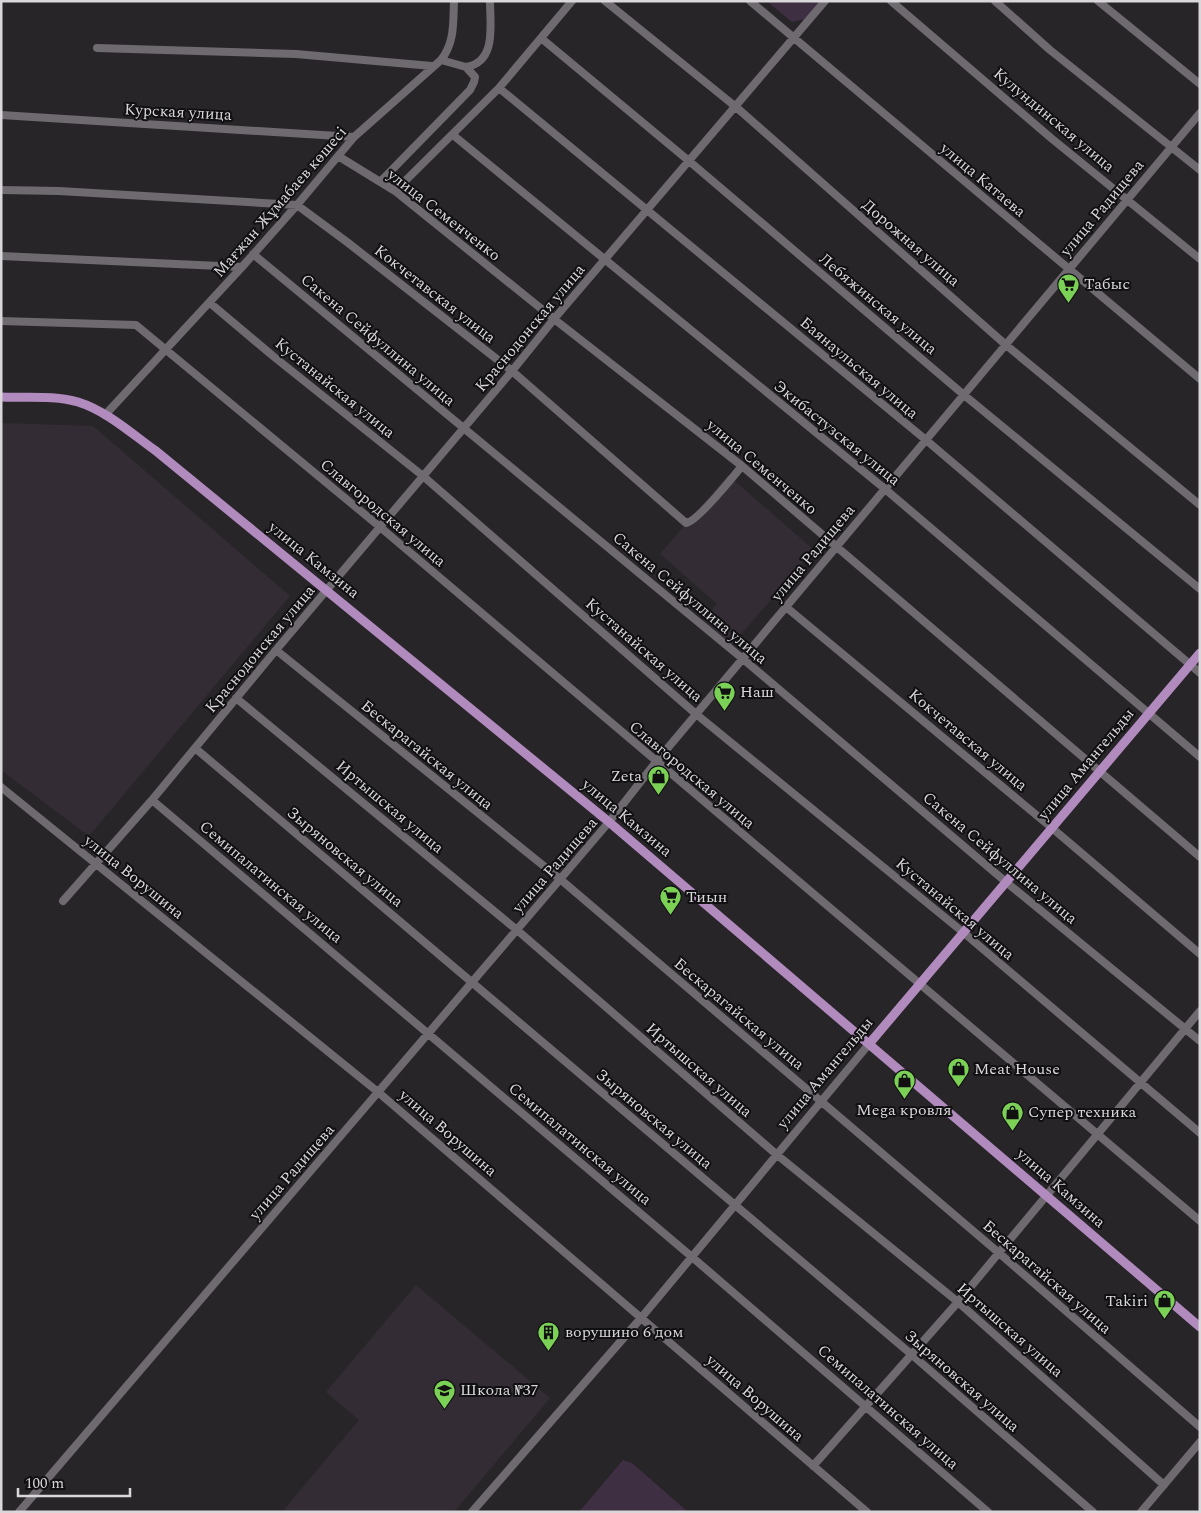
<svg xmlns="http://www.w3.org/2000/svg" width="1201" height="1513" font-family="Spectral,serif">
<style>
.built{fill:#332c35}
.green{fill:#3e2f43}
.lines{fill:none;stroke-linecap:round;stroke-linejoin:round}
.minor{stroke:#6e6a70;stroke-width:8}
.major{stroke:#b18abe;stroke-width:9}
.labels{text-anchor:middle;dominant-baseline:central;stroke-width:4;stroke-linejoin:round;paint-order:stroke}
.street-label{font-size:16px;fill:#dad7da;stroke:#100f11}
.poi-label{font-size:16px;fill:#dad7da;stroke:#100f11;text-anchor:start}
</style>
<rect width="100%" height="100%" fill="#282529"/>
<path class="built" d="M1 423 93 426 290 596 89 836 1 770Z
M728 475 814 550 731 646 702 621 717 604 660 554Z
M416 1285 550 1398 454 1512H282L359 1420 326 1392Z"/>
<path class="green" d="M767 1H823L809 18 792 22Z
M623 1460 632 1463 688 1512H579Z"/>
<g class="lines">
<path class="minor" d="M605 1 736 107 1006 345 1200 505
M750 1 1200 379
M891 1 1051 138 1200 259
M995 1 1050 50 1200 170
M1098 1 1200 84
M541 38 689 161 964 395 1200 589
M97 48 296 54 432 66
M466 67C497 62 490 25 490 1
M499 88 926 440 1200 673
M1 115 354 137
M453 135 885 489 1200 757
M338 156 395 191 554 319 742 466 1200 857
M380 182 470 90 474 82 475 77 466 67 441 60
M1 190 59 191 297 205 347 242 512 371 686 523C697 522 733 477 742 466
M395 191 499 88 572 1
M253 254 743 659 1006 882 1200 1041
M1 256 242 267
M210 303 273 356 423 476 696 714 964 933 1200 1133
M1 321 136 325 380 527 1200 1221
M105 415 242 267 297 205 354 137 441 60C455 42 453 23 454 1
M786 607 1052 828 1200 954
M276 650 560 879 999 1253 1200 1427
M236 698 517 930 776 1154 958 1302 1164 1485
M195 748 911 1354 1093 1512
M1 787 378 1092 867 1512
M152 800 692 1257 988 1512
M63 901 152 800 276 650 512 371 554 319 825 1
M813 1466 958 1302 1200 1011
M19 1512 609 822 656 762 1200 113
M472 1512 641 1318 869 1044
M1141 1512 1200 1442"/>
<path class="major" d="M1 397C25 398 56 395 78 402 107 411 132 434 156 451L609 822 1200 1327
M869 1044 1200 653"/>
</g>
<defs>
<symbol id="supermarket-pin" viewBox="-11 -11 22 30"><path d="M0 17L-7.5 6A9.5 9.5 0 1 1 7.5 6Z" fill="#7bd156" stroke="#100f11"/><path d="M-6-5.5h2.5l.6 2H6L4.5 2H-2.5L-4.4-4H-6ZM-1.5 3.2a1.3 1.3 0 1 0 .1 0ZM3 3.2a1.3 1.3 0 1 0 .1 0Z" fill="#111"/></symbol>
<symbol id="shop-pin" viewBox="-11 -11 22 30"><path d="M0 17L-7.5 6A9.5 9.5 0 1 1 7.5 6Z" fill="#7bd156" stroke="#100f11"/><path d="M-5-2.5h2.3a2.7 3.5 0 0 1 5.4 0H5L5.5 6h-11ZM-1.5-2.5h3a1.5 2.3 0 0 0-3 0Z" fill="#111"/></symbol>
<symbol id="building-pin" viewBox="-11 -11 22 30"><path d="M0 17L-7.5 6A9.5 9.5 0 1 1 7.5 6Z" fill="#7bd156" stroke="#100f11"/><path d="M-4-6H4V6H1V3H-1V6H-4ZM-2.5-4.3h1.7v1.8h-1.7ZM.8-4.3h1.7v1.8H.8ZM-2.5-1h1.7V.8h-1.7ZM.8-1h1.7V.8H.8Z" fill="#111"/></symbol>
<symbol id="school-pin" viewBox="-11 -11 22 30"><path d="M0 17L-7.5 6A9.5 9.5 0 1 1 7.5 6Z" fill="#7bd156" stroke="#100f11"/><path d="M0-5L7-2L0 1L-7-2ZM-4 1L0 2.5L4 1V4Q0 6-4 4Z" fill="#111"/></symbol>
</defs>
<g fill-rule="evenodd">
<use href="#supermarket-pin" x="1056" y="272" width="25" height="34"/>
<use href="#supermarket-pin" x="712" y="680" width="25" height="34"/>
<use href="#shop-pin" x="646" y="764" width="25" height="34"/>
<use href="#supermarket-pin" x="658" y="884" width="25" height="34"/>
<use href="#shop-pin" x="946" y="1056" width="25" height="34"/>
<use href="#shop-pin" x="892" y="1068" width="25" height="34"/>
<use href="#shop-pin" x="1000" y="1100" width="25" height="34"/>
<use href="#shop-pin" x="1152" y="1288" width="25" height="34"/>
<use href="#building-pin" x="536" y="1320" width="25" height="34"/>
<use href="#school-pin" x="432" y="1378" width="25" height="34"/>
</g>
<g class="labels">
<g class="street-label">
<text transform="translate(178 112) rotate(3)">Курская улица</text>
<text transform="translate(1054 120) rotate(40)">Кулундинская улица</text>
<text transform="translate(983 180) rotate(40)">улица Катаева</text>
<text transform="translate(280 202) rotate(-49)">Мағжан Жұмабаев көшесі</text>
<text transform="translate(1102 208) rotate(-50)">улица Радищева</text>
<text transform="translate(444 215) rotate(38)">улица Семенченко</text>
<text transform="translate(911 243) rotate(41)">Дорожная улица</text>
<text transform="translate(435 294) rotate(38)">Кокчетавская улица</text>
<text transform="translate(878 304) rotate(40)">Лебяжинская улица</text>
<text transform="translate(530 328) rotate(-50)">Краснодонская улица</text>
<text transform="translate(378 340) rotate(40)">Сакена Сейфуллина улица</text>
<text transform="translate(859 368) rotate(40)">Баянаульская улица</text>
<text transform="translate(335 388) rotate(39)">Кустанайская улица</text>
<text transform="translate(837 433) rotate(39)">Экибастузская улица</text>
<text transform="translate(762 467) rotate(40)">улица Семенченко</text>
<text transform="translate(383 513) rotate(40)">Славгородская улица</text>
<text transform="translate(813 553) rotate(-50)">улица Радищева</text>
<text transform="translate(314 560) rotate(39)">улица Камзина</text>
<text transform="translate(690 598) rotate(40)">Сакена Сейфуллина улица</text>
<text transform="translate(260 649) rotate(-50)">Краснодонская улица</text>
<text transform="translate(644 650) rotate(41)">Кустанайская улица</text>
<text transform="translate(968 740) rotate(40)">Кокчетавская улица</text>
<text transform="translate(427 755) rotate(39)">Бескарагайская улица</text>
<text transform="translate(1086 764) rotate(-50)">улица Амангельды</text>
<text transform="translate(692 775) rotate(40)">Славгородская улица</text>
<text transform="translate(390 807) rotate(40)">Иртышская улица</text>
<text transform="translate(627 818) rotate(40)">улица Камзина</text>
<text transform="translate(345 857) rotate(40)">Зыряновская улица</text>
<text transform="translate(1000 858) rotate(40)">Сакена Сейфуллина улица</text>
<text transform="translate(555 865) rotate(-49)">улица Радищева</text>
<text transform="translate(134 877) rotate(39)">улица Ворушина</text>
<text transform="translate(271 882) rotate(40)">Семипалатинская улица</text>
<text transform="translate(955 909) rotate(40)">Кустанайская улица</text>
<text transform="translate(739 1014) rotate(40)">Бескарагайская улица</text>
<text transform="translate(699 1070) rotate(41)">Иртышская улица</text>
<text transform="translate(825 1073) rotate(-50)">улица Амангельды</text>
<text transform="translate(654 1119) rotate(40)">Зыряновская улица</text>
<text transform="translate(448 1133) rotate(41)">улица Ворушина</text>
<text transform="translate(580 1144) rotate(40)">Семипалатинская улица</text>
<text transform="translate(292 1172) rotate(-49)">улица Радищева</text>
<text transform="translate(1061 1188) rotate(41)">улица Камзина</text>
<text transform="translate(1047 1277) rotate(41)">Бескарагайская улица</text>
<text transform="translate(1010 1330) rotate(41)">Иртышская улица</text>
<text transform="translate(962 1381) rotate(41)">Зыряновская улица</text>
<text transform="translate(755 1398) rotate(41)">улица Ворушина</text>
<text transform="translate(888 1407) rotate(41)">Семипалатинская улица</text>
</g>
<g class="poi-label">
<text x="1084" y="284">Табыс</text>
<text x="740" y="692">Наш</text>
<text x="642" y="776" text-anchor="end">Zeta</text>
<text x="686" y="897">Тиын</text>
<text x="974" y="1069">Meat House</text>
<text x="904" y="1110" text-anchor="middle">Mega кровля</text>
<text x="1028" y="1112">Супер техника</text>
<text x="1148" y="1301" text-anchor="end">Takiri</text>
<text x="565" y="1332">ворушино 6 дом</text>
<text x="460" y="1390">Школа №37</text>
</g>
</g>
<rect width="1201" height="1513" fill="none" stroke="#dad7da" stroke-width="5"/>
<path d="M18 1488v8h112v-8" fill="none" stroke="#dad7da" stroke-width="2.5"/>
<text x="25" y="1488" font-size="15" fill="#dad7da" stroke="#100f11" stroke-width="4" paint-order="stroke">100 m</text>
</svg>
